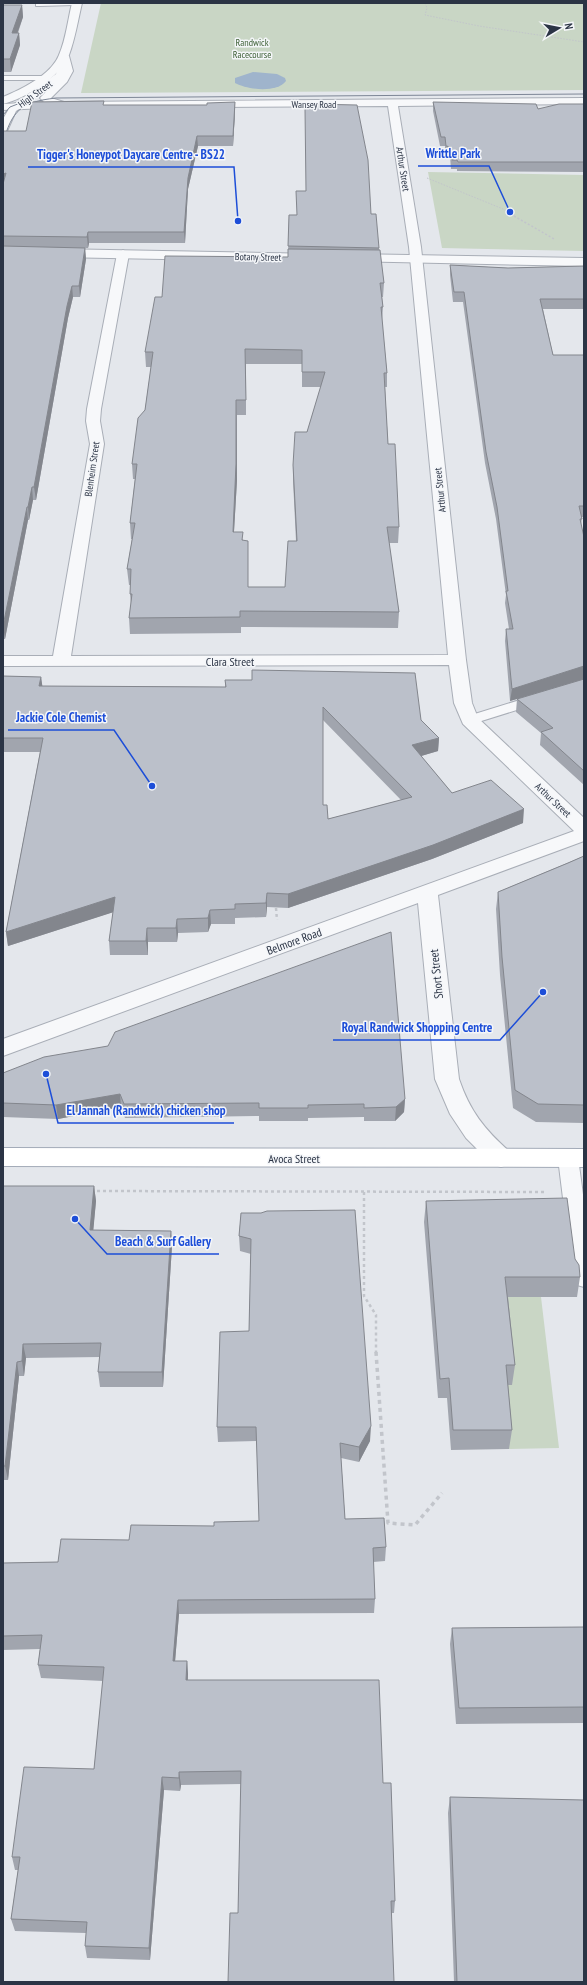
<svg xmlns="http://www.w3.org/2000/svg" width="587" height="1985" font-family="'PT Sans Narrow',sans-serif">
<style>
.green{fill:#c9d6c5}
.water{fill:#9fb4cc}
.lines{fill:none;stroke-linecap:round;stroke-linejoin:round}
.service-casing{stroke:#a9aeb7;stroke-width:2}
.minor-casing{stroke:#a9aeb7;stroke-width:2}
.tertiary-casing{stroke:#a9aeb7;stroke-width:2}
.primary-casing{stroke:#a3abb8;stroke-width:2}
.path-far3{stroke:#c2c5cb;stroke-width:1;stroke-dasharray:1.5 1.5;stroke-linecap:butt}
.path-far2{stroke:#c2c5cb;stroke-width:1.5;stroke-dasharray:2 2;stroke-linecap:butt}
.path-far1{stroke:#c2c5cb;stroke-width:2.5;stroke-dasharray:3 3;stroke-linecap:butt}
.path{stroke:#c2c5cb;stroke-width:3.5;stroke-dasharray:4 4;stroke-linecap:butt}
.service{fill:#f7f8fa;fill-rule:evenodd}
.minor{fill:#f7f8fa;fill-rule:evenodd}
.tertiary{fill:#f7f8fa;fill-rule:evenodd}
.primary{fill:#fff;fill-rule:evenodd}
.tram{stroke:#7d8696;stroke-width:1}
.wall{fill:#a1a5ae;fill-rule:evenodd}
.shaded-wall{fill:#83868d}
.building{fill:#bbc0ca;stroke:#83868d;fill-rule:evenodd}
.labels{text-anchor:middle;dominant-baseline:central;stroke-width:3;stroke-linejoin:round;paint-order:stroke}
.far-park-label{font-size:10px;fill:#3f6138;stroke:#f4f6f9}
.far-street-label{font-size:10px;fill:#2b3445;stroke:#f4f6f9}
.street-label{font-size:12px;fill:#2b3445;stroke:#f4f6f9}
.leader{fill:none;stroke:#1d4ed8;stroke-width:1.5}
.callout-dot{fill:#1d4ed8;stroke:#f4f6f9;stroke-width:1.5}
.callout-label{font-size:13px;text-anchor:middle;font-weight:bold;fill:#1d4ed8;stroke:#f4f6f9;stroke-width:3;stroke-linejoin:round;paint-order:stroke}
</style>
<rect width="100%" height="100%" fill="#e4e7ec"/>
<path class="green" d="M101 3H584V90L81 93Z
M428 172 584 175V251L442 248Z
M503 1297H541L559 1448 509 1449Z"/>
<path class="water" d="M253 72 277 74 285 78 286 81C277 93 248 90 235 83V78Z"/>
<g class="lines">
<defs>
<path id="service" d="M36 3H78L74 5 39 6H36Z
M61 54 68 56 66 71 62 78 16 111 7 131 3 134V119L10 107 56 74Z
M3 76H44L48 78 44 80H3Z
M584 680V689L475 723H465L462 720 465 717Z
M568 1151 575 1153 578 1158 584 1202V1287L577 1285 573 1279 558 1158 561 1153Z"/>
<path id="minor" d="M64 53 69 56 73 71 67 82 51 98 64 102 584 98V104L398 106 421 247 466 660 472 703 478 718 584 818V841L438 895 459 1079C470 1111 484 1129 510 1152L513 1158 510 1164 501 1167 492 1164 466 1138 450 1114 435 1079 418 903 3 1056V1039L574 831 463 724 454 703 449 665 3 666V656H53L90 444 86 421 87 409 117 254 123 250 129 254 101 409 100 421 104 444 71 656 448 655 409 247 388 106 45 108 3 110V104L44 102 40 98 59 78 63 71 59 56Z"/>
<path id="tertiary" d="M72 3H82C78 20 75 39 69 55 62 76 24 99 3 104V97C22 89 51 75 59 55 66 39 68 19 72 3Z
M3 248 319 254 325 258 319 262 3 256Z
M351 254 584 258V266L347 261 345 258Z"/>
<path id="primary" d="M3 1148 584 1149V1167L3 1166Z"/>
</defs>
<use href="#service" class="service-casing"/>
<use href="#minor" class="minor-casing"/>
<use href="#tertiary" class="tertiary-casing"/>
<use href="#primary" class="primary-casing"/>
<path class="path-far3" d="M425 3 427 8 425 15 479 26 584 42
M427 178 503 209 516 217"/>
<path class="path-far2" d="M514 216 554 239"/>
<path class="path-far1" d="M276 908 277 920
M91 1191 544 1192
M364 1192V1296L376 1315V1353"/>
<path class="path" d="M376 1352 388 1523 415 1525 442 1493"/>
<use href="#service" class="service"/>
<use href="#minor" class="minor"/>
<use href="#tertiary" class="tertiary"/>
<use href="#primary" class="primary"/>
<path class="tram" d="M3 115 10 107 28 100
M3 143C12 110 21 102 56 98L584 94"/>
</g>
<path class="wall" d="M3 5H22L23 17 18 33H19L20 45 11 72H3Z
M235 102V112L233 146H198L188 189 185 243H89L88 248H85L86 259 80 297H73L68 318 36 500H33L29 520H28L5 639H3V131H26L104 105H207Z
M433 102 538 109 584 104V172L457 171V169H451L450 156H445V146H440L433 111Z
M371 214 379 248 384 283 383 297H382L383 307 382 321 387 373V387H385L388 444 399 527 398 543H389L399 612 398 628 241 627V633L130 634 129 618 131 604 130 594 131 585H129L127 569 132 539H131L130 523 135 479H133L132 464 145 410 151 367H146L145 352 162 297 288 257 289 215ZM246 364H302V387H321L307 432 293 465V480L296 541 285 587H248L243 540 234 532 237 480V415H246Z
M450 265 508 268 584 266V309H543L553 355H584V517H582L581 525 584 537V785L540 745 541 733 516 712 517 699 584 679 510 701 505 641 506 629H509L505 603 506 595 496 519 485 463 463 302H453L450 275Z
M3 676 41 677 42 686 225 687V680L421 720 439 738 438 751 421 756 452 793 523 823 432 859 288 908 267 907 266 917 235 918V924H211L208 932 178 933 177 942H148V955H110L109 941 113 912 8 946 6 932 40 752H3ZM323 720 401 800 328 819 323 805Z
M584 856V1123L536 1122 513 1108 500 975 496 909 498 892Z
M3 1073 405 1099 404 1112 395 1121H364V1117L308 1118V1121H259V1116L125 1118 121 1107 58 1119 3 1117Z
M3 1186H94L96 1201 93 1230 171 1231 172 1246 163 1387H100L98 1372 100 1357 26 1358 24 1376H19L8 1480H3Z
M426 1201 575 1259 580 1277 577 1297H508L515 1365 512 1385H508L512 1430 509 1449 451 1450 447 1398H438L424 1222Z
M241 1213 370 1441 359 1462 341 1458 345 1519 386 1547 385 1561 373 1562 375 1599 374 1613 179 1614 175 1661H187L188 1674V1680L383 1783 395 1901 394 1913H238L241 1784 181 1785 180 1791 164 1790 150 1960 87 1958 85 1946 86 1933 15 1931 11 1919 18 1870H15L12 1857 94 1769 103 1681 41 1678 38 1665 40 1649 3 1650V1563L58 1562 129 1540 214 1526 259 1521 257 1441 218 1442 217 1427 249 1331 251 1254 240 1251 239 1236Z
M584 1627V1723L456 1724 450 1644 452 1628Z
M450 1797 584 1982H454L448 1813Z"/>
<path class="shaded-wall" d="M22 5 23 17 13 45 12 33Z
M19 33 20 45 11 72 10 59Z
M235 102V112L233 146V136Z
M197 136 198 146 188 189 185 243 184 232 188 178Z
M6 173 3 184V174Z
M88 232 89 243 88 248 87 237Z
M85 248 86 259 80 297 79 286Z
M72 286 73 297 68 318 36 500 34 487 67 306Z
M236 400 237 480 233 548V532Z
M32 487 33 500 29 520 28 507Z
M27 507 28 520 5 639 3 626Z
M584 666V679L510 701 512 689Z
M41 677 43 690 39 686Z
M439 738 438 751 411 759 412 745Z
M524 809 523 823 432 859 288 908V894Z
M267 893V907L266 917V903Z
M115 897 117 911 8 946 6 932Z
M210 910 211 924 208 932V918Z
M177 919 178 933 177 942 176 928Z
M147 928 148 942V955L146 941Z
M120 1094 121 1107 58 1119 56 1105Z
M405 1099 404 1112 395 1121 396 1107Z
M94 1186 96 1201 92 1245 90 1230Z
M171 1231 172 1246 163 1387 162 1372Z
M23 1344 26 1358 24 1376 22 1361Z
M17 1362 19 1376 8 1480 5 1466Z
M371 1426 370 1441 359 1462V1447Z
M178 1600 179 1614 174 1674 173 1661Z
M187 1661 188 1674 187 1694 186 1680Z
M179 1772 181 1785 180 1791 179 1778Z
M162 1777 164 1790 150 1960 149 1948Z"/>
<path class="building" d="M3 5H22L12 33H19L10 59H3Z
M104 101 103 105H207V103L235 102 233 136H197L188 178 184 232H88L87 237 3 236V184L6 173 3 174V131H26L32 102Z
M433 102 536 104 538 109 559 104H584V162H458L457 160H452L451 147 446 146 445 137H441Z
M311 104 357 105 368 160 371 214H376L379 248 288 246 289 215H297L296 191H306L305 109 311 108Z
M3 246 85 248 79 286H72L67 306 34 487H32L28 507H27L3 626Z
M288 249 380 250 384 283H380L383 307H381L387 373H384L388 444H395L399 527H387L399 612 240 611V617L129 618 132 594H130L131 569H127L135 523H130L137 464H132L138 418 145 410 153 352H145L155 297H162L165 256 288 257ZM245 349 302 350V372H325L307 432H295L293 465 297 541H288L285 587H248V541L242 540 243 532H233L236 464V400H246Z
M450 265 508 268 584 266V299H540L553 355H584V506H579L582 519H580L584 537V666L512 689 506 629H513L506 591H508L497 507 486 452 464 292H454Z
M252 670 415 673 421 720 439 738 412 745 452 793 491 780 524 809 433 845 288 894 267 893 266 903 235 904V909L210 910 208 918 177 919 176 928H147L146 941H109L115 897 6 932 43 738H3V676L41 677 39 686 226 687 225 680H252ZM323 707 412 797 328 819 327 805H323Z
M584 679V771L541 732 553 728 517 699Z
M584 856V1105L538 1104 515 1090 502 957 498 892 568 863Z
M391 932 405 1099 396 1107 364 1108V1104L308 1105V1108H259V1103L124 1104 120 1094 56 1105 3 1103V1073L44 1057 108 1046 115 1032Z
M3 1186H94L90 1230 171 1231 162 1372H98L101 1343 23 1344 22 1361 17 1362 5 1466H3Z
M567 1198 575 1259 579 1265 580 1277H505L515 1365H506L512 1430H453L449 1378 440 1379 426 1201Z
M355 1210 371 1426 359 1447 340 1443 345 1519 384 1518 386 1547 373 1548 375 1599 178 1600 173 1661H187L186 1680H379L383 1783H391L395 1901H391L394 1982H228L230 1913H238L241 1771 179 1772V1778L162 1777 149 1948 85 1946 87 1922 11 1919 20 1857H12L24 1767 94 1769 104 1667 38 1665 42 1635 3 1636V1563L58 1562 61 1539 129 1540 131 1525 214 1526V1522L259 1521 256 1427H217L220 1332 249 1331 251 1239 239 1236 241 1213H261L267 1211Z
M584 1627V1707L459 1708 452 1628Z
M450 1797 584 1800V1982H457Z"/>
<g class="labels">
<g class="far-park-label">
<text x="252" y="42">Randwick<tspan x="252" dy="12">Racecourse</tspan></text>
</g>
<g class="far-street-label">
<text transform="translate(35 94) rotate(-36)">High Street</text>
<text x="314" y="104">Wansey Road</text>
<text transform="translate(403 169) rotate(81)">Arthur Street</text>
<text transform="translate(258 257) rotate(1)">Botany Street</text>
<text transform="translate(92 469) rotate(-82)">Blenheim Street</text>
<text transform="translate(440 490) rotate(-96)">Arthur Street</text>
<text transform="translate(553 800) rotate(43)">Arthur Street</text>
</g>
<g class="street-label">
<text x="230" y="661">Clara Street</text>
<text transform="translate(294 941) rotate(-20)">Belmore Road</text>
<text transform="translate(436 974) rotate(-96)">Short Street</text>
<text x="294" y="1158">Avoca Street</text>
</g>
</g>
<path class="leader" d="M510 212L489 166H418M238 221L234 167H28M152 786L114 730H8M543 992L500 1040H333M46 1074L58 1123H234M75 1219L107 1254H219"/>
<g class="callout-dot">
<circle cx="510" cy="212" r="4"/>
<circle cx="238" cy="221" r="4"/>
<circle cx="152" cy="786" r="4"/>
<circle cx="543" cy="992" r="4"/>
<circle cx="46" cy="1074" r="4"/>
<circle cx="75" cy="1219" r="4"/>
</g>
<g class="callout-label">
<text x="453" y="158">Writtle Park</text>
<text x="131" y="159">Tigger's Honeypot Daycare Centre - BS22</text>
<text x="61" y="722">Jackie Cole Chemist</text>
<text x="417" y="1032">Royal Randwick Shopping Centre</text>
<text x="146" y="1115">El Jannah (Randwick) chicken shop</text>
<text x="163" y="1246">Beach &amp; Surf Gallery</text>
</g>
<rect width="587" height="1985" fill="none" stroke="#2b3445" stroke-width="8"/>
<g transform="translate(559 28) rotate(80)" stroke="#f4f6f9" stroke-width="3" paint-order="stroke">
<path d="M0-3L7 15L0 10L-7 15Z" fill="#2b3445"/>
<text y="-6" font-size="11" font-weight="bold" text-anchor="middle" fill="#2b3445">N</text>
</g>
</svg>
